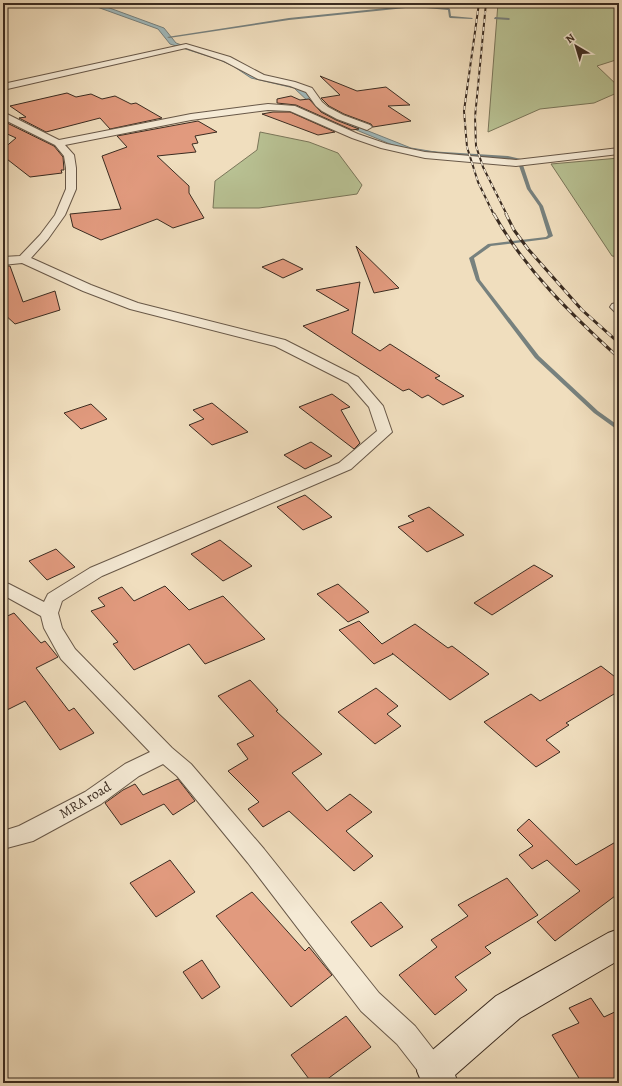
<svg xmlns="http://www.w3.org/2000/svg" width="622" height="1086" font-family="Alegreya,serif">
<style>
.green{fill:#b8c193;stroke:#7a765a}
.water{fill:#9fb9bc;stroke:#77817e}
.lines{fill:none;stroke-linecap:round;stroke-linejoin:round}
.stream{fill:#77817e;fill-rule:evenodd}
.building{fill:#e19a7e;stroke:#3b2c21}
.street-casing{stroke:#685848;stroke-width:2}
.secondary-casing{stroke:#3b2c21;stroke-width:2}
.street{fill:#f5ead5;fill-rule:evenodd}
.secondary{fill:#f5ead5;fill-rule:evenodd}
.rail-far1-casing{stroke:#3b2c21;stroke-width:2}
.rail-casing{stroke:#3b2c21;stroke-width:3}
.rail-far1{stroke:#f5ead5;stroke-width:1.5;stroke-dasharray:4;stroke-linecap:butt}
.rail{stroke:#f5ead5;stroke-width:2;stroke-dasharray:6;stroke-linecap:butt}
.labels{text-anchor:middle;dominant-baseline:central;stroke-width:3;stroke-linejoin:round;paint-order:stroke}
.near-street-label{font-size:14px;fill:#3b2c21;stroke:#f5ead5}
</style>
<rect width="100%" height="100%" fill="#f0debe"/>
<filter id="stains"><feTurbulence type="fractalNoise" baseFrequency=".005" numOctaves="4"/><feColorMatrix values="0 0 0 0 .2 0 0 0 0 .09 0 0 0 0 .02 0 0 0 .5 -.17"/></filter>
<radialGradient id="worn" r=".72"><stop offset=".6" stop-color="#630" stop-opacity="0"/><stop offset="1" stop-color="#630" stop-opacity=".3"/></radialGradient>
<path class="green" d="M498 3H607L619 9V59L597 66 619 87V92L594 103 540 109 488 132Z
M260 132 309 142 338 153 362 185 357 194 259 208H213L215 181 257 150Z
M619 158V257L612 256 551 164Z"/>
<path class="water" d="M86 3H96L164 28 176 43 297 87 309 94 316 103 315 108 323 113 411 148 441 153 410 150 395 146 313 112 311 104 294 88 251 78 233 66 220 60 170 44 158 29Z"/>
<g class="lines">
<path class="stream" d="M415 5 449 8 450 9 451 16 473 18 472 19 450 18 449 17 448 10 415 7 289 20 169 38 167 37 289 18Z
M495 17 509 18 510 19 509 20 494 19Z
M428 151 508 156 521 159 531 189 543 206 553 236 547 239 491 246 474 258 480 280 539 356 598 411 619 426V431L594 413 535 358 476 280 469 258 488 244 546 237 548 235 539 206 527 189 517 160 439 154 427 153V151Z"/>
</g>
<path class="building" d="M320 76 357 91 386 87 410 105 388 106 411 121 373 127 371 124 344 114 329 106 321 98 340 95Z
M67 93 76 97 91 94 102 99 115 96 131 104 136 103 162 118 110 129 100 118 46 132 19 118 26 117 10 106Z
M291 96 300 100 309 99 321 112 336 120 359 129 352 130 296 105 277 103V99Z
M273 112H290L335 132 318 135 262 114Z
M198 121 217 132 195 136 198 143 192 144 196 152 157 156 189 186V193L204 218 173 228 157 219 101 240 73 227 70 214 121 209 102 156 127 147 117 136Z
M5 122 54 146 63 157 64 170H61L62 173 30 177 3 156V149L16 138 3 132V123Z
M356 246 399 288 374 293Z
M283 259 303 269 283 278 262 267Z
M3 266H10L23 302 55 291 60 310 15 324 3 313Z
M360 282 352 333 380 351 390 344 440 376 435 378 464 396 443 405 428 395 422 398 409 389 403 391 303 326 349 310 316 290Z
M332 394 350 407 341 410 360 443 354 449 299 407Z
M212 403 248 432 212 445 189 425 204 419 193 410Z
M91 404 107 419 81 429 64 413Z
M311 442 332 456 305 469 284 455Z
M305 495 332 517 303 530 277 507Z
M429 507 464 535 427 552 398 527 414 521 408 516Z
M220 540 252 566 223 581 191 554Z
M56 549 75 567 47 580 29 561Z
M534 565 553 576 492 615 474 603Z
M338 584 369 612 348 622 317 594Z
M165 586 189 610 223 596 265 639 205 664 189 644 134 670 113 644 118 642 91 611 105 606 98 598 122 587 134 601Z
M14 613 41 643 45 641 58 657 36 668 69 711 74 708 94 733 60 750 25 701 3 712V618Z
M359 621 382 644 415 624 448 648 452 646 489 674 450 700 392 653 393 654 374 664 339 630Z
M601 666 619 680V691L566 723 569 725 546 740 560 752 536 767 484 722 531 694 540 701Z
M250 680 278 710 276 711 322 754 292 773 327 811 350 794 372 812 346 831 373 856 354 871 289 811 263 827 248 809 259 802 228 771 248 759 237 744 254 736 218 696Z
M376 688 398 706 387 714 401 726 375 744 338 712Z
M178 779 195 801 173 815 164 804 121 825 105 803 123 790 135 784 143 795Z
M529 819 576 865 619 840V893L555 941 537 922 580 891 547 860 532 869 519 855 533 846 517 830Z
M170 860 195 892 156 917 130 883Z
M507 878 538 915 485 947 491 953 455 977 467 990 435 1015 399 975 437 947 431 940 468 916 458 905Z
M252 892 305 951 309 947 332 975 291 1007 216 916Z
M381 902 403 927 371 947 351 922Z
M202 960 220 987 202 999 183 972Z
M591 998 604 1017 619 1010V1083H582L552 1035 579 1023 569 1008Z
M346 1016 371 1047 322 1083H312L291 1055Z"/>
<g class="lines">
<defs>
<path id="street" d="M186 44 230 57 264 75 295 82 312 88 322 102 328 107 343 115 370 125 372 127 367 130 337 119 322 111 316 106 306 92 290 86 258 79 224 61 186 48 3 90V84Z
M268 104 295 106 358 134 387 144 425 152 516 160 619 148V154L516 166 425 158 381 148 352 138 290 111 268 110 191 120 65 145 74 155 76 168V189L65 215 48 239 31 258 91 285 138 303 285 340 358 377 383 406 392 432 351 469 102 576 62 601 58 613 62 628 75 649 172 748 191 764 264 849 379 993 415 1026 443 1062 447 1071 443 1080C436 1083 432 1083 425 1080L397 1044 361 1011 248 863 177 776 163 764 139 776 101 804 33 841 3 849V831L19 826 85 792 125 764 150 752 61 659 44 628 41 616 3 595V582L9 584 44 602 48 594 90 568 339 463 377 431 369 407 348 383 275 346 130 309 83 291 22 263 3 265V257L20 256 40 235 55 215 66 189V168L64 156 55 145 3 119V112L59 140 191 114Z
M616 303 619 304V313L615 312 610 307 612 304Z"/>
<path id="secondary" d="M619 929V960L520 1018 455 1075 458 1083H422L417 1071 422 1059 496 996 608 933Z"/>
</defs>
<use href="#street" class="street-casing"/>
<use href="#secondary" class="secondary-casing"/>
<use href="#street" class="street"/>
<use href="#secondary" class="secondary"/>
<defs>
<path id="rail-far1" d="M479 3 464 111 467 147 478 182 494 215
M486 3 475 117 476 146 483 167 507 215"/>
<path id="rail" d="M494 214C525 270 572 315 619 358
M506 214 514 230 528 249 582 310 619 343"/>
</defs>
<use href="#rail-far1" class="rail-far1-casing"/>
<use href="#rail" class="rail-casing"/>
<use href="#rail-far1" class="rail-far1"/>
<use href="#rail" class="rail"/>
</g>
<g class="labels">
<g class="near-street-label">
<text transform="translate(85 800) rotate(-31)">MRA road</text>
</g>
</g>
<rect width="622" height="1086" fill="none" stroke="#f0debe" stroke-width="16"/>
<rect x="4" y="4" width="614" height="1078" fill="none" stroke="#3b2c21" stroke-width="2"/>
<rect x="8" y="8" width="606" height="1070" fill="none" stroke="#3b2c21"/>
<g transform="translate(576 46) rotate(322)" stroke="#f5ead5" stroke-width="3" paint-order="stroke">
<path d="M0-3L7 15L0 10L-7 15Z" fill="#3b2c21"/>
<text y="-6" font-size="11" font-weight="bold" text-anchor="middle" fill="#3b2c21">N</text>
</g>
<rect width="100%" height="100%" filter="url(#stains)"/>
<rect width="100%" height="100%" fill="url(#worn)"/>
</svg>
